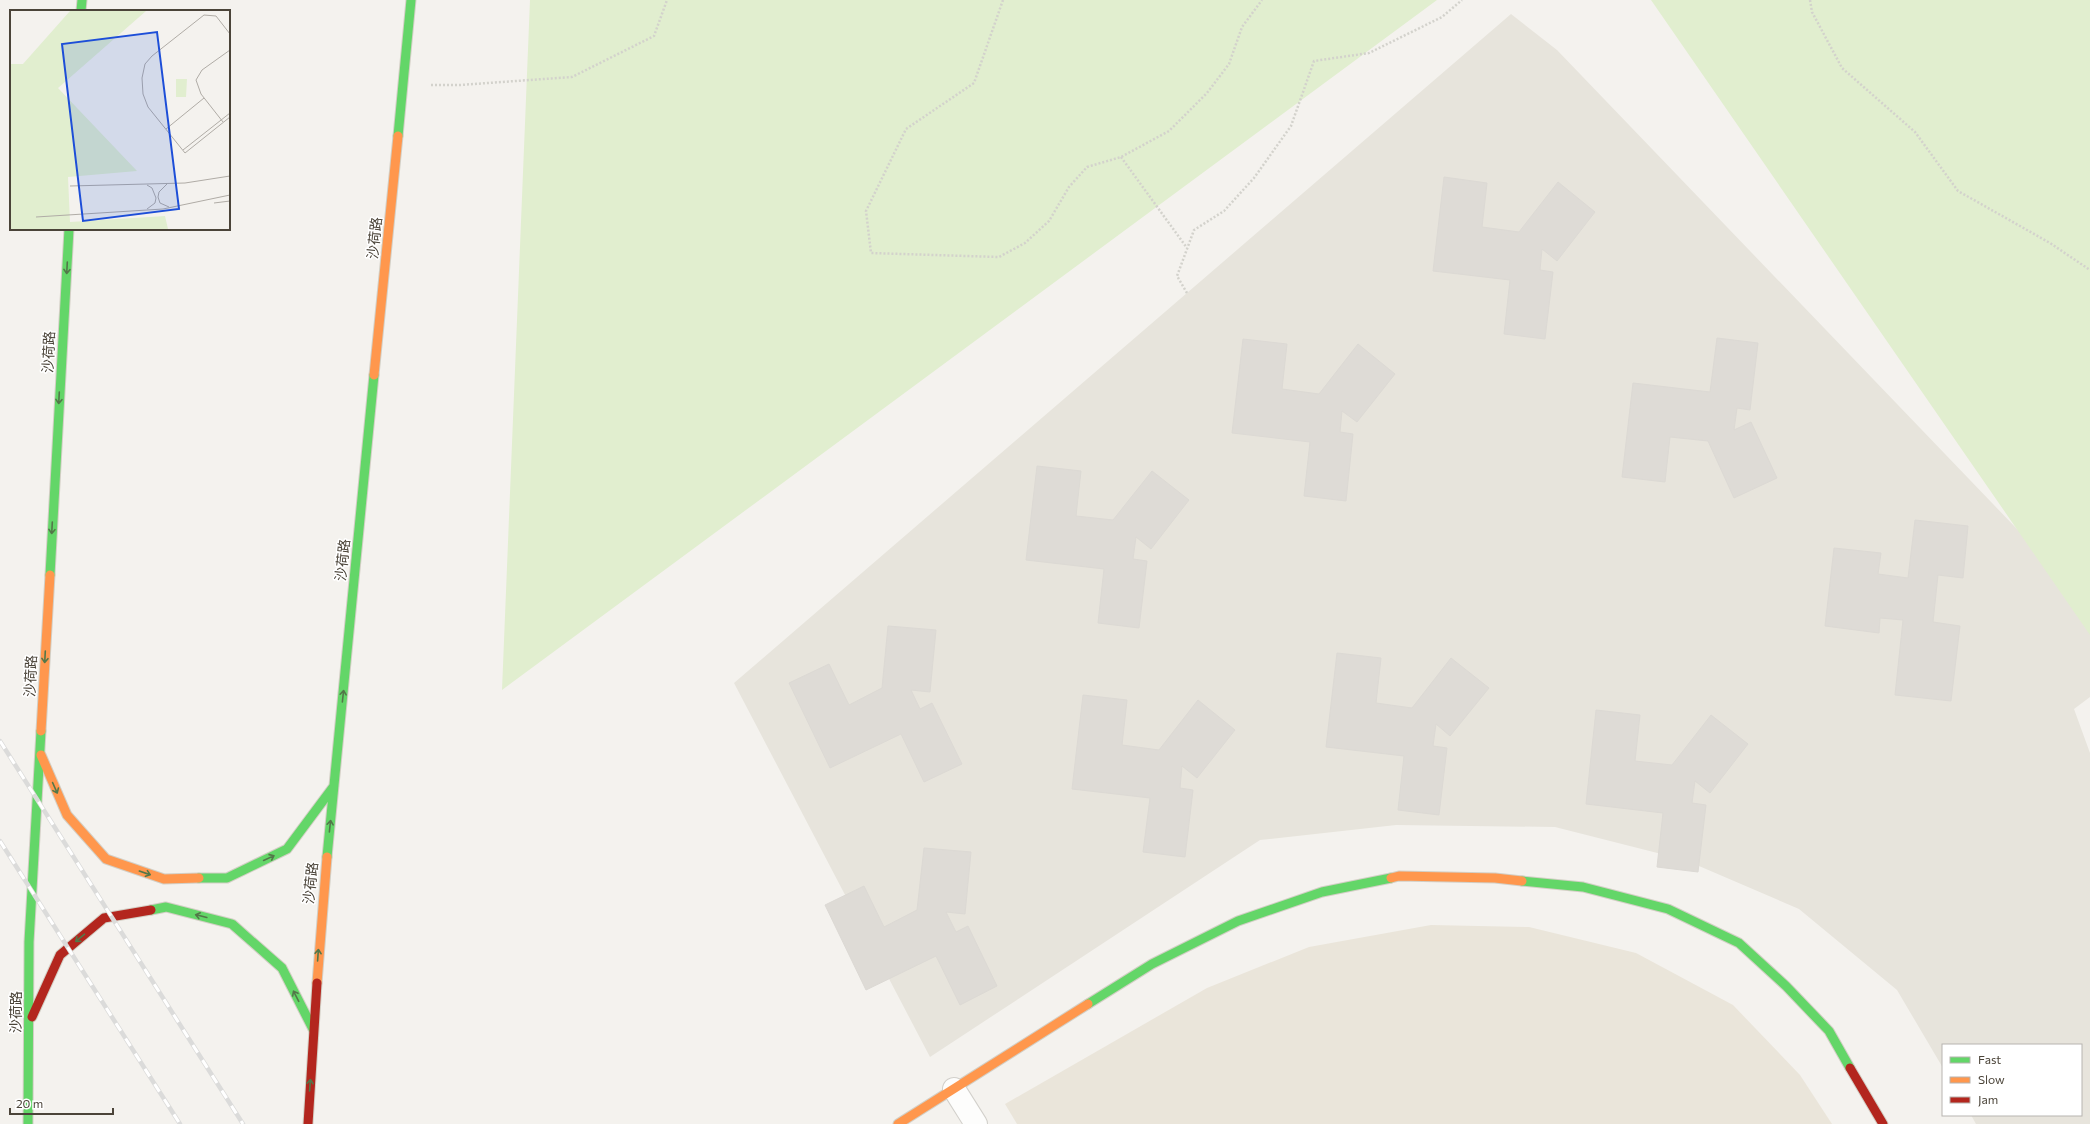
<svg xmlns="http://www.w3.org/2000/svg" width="2090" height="1124" font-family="Commissioner,'Noto Sans SC',sans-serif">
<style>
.residential{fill:#e7e4dc}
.education{fill:#eae5da}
.green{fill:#e1eecf}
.building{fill:#dedbd6;stroke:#dcd9d4}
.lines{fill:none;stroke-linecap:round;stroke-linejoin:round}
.street-casing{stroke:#d2d0cb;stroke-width:24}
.fast-casing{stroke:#d3cfc5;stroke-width:11}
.slow-casing{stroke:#d3cfc5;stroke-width:11}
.jam-casing{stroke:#d3cfc5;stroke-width:11}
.path{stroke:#d3d2cc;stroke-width:2.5;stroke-dasharray:2 2;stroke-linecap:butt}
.street{stroke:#fdfdfc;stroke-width:22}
.fast{stroke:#63d668;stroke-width:9}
.slow{stroke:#ff974d;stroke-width:9}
.jam{stroke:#b3261e;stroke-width:9}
.rail-casing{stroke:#dbdbda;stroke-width:4.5}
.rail{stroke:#fff;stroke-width:3;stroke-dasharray:9;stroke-linecap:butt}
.oneway{stroke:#537749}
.labels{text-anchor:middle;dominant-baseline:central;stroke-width:3;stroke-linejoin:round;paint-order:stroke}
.street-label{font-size:14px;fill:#4b4439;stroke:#fff}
.inset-road{fill:none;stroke:#b0aca6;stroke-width:1}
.view{fill:#1d4ed8;fill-opacity:0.15;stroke:#1d4ed8;stroke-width:2}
.inset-edge{fill:none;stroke:#4b4439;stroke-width:2}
</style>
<rect width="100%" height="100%" fill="#f4f2ee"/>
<path class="residential" d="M1511 14 1557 50 2090 605V697L2074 709 2090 753V1124H1976L1971 1115H2081V1045H1943V1068L1897 990 1799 909 1685 860 1555 827 1396 825 1260 840 930 1057 734 683Z"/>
<path class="education" d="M1431 925 1529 927 1636 953 1733 1005 1800 1075 1832 1124H1017L1005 1104 1207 988 1309 947Z"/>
<path class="green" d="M530 0H1437L502 690Z
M1651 0H2090V635Z"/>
<path class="building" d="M1444 177 1487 183 1482 227 1519 232 1558 182 1595 212 1557 261 1542 249 1540 270 1553 272 1545 339 1504 334 1510 280 1433 271Z
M1717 338 1758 343 1750 410 1737 408 1734 430 1751 422 1777 478 1734 498 1708 441 1670 437 1665 482 1622 477 1633 383 1710 392Z
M1243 339 1287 344 1282 389 1319 394 1358 344 1395 374 1357 422 1342 411 1340 432 1353 434 1346 501 1304 496 1310 442 1232 433Z
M1037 466 1081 471 1076 516 1113 520 1152 471 1189 500 1151 549 1136 537 1133 559 1147 561 1139 628 1098 623 1104 569 1026 560Z
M1915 520 1968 526 1963 578 1938 575 1933 622 1960 626 1951 701 1895 695 1903 620 1880 618 1879 633 1825 626 1834 548 1881 553 1878 574 1908 578Z
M888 626 936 630 930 692 911 690 920 709 932 703 962 764 924 782 901 734 830 768 789 683 829 664 849 705 882 688Z
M1337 653 1381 658 1376 703 1412 708 1451 658 1489 688 1450 736 1436 724 1433 746 1447 748 1439 815 1398 810 1404 756 1326 747Z
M1083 695 1127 700 1122 745 1159 750 1198 700 1235 730 1197 778 1182 766 1180 788 1193 790 1185 857 1143 852 1150 798 1072 789Z
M1596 710 1640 715 1635 761 1672 765 1711 715 1748 744 1710 793 1695 781 1692 803 1706 805 1698 872 1657 867 1663 813 1586 804Z
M924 848 971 852 965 914 946 912 956 932 968 926 997 986 960 1005 936 956 866 990 825 905 864 886 884 927 917 910Z"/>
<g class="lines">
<defs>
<path id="street" d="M954 1089 976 1124"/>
<path id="fast" d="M81 11 82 0
M398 136 411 0
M50 575 69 229
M327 857 374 375
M199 878H227L287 849 334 786
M1522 881 1583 887 1668 909 1739 943 1786 986 1829 1031 1850 1068
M151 910 166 907 232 924 282 968 313 1029
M1088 1004 1152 964 1238 921 1322 892 1391 878
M28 1124 29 942 41 731"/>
<path id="slow" d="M374 375 398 136
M41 731 50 575
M41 755 67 815 106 859 164 879 199 878
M1391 878 1399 876 1495 878 1522 881
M317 983 327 857
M898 1124 1088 1004"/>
<path id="jam" d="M32 1017 60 955 104 918 151 910
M1850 1068 1883 1124
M308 1124 317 983"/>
</defs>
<use href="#street" class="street-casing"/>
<use href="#fast" class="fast-casing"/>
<use href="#slow" class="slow-casing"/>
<use href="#jam" class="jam-casing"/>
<path class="path" d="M1003 0 974 83 906 129 866 211 871 253 999 257 1025 243 1049 221 1069 187 1087 167 1121 157 1169 131 1207 93 1229 64 1242 27 1262 0
M1810 0 1812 12 1842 68 1915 132 1958 191 2050 243 2090 270
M431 85H460L572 77 654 36 667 0
M1121 157 1187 248
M1187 293 1177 276 1194 230 1224 211 1254 178 1291 126 1314 61 1369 53 1442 17 1462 0"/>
<use href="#street" class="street"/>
<use href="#fast" class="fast"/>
<use href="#slow" class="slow"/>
<use href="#jam" class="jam"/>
<defs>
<path id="rail" d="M0 741 243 1124
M0 841 180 1124"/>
</defs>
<use href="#rail" class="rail-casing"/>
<use href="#rail" class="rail"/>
</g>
<defs><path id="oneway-shaft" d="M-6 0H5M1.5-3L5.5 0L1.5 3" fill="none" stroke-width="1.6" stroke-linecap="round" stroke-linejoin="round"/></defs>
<g class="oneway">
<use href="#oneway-shaft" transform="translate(67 268) rotate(93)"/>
<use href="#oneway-shaft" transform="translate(59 398) rotate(93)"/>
<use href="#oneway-shaft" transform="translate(52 528) rotate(93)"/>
<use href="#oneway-shaft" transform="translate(45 657) rotate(93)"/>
<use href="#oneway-shaft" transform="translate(343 696) rotate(-84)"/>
<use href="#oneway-shaft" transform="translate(55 788) rotate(66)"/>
<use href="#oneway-shaft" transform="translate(330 826) rotate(-84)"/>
<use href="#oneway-shaft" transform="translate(269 858) rotate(-25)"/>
<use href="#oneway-shaft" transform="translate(145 873) rotate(19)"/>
<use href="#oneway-shaft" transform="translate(201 916) rotate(-166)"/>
<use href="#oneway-shaft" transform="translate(80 938) rotate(140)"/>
<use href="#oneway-shaft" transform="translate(318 955) rotate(-86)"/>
<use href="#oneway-shaft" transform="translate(296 996) rotate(-117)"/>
<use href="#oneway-shaft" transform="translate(310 1085) rotate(-86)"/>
</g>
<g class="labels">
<g class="street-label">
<text transform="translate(374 238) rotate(-84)">沙荷路</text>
<text transform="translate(48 352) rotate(-87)">沙荷路</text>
<text transform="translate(342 560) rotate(-84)">沙荷路</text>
<text transform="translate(30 676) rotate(-87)">沙荷路</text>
<text transform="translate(310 883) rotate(-84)">沙荷路</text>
<text transform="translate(15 1012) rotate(-90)">沙荷路</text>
</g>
</g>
<g transform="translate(10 10)">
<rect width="220" height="220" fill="#f4f2ee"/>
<path d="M60 1H136L48 78 127 161 58 167 60 212 155 206 158 219H0V54H13ZM166 69H177L176 87H166Z" fill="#e1eecf"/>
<path class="inset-road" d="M220 24 206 6 194 5 142 46 135 54 132 68 133 84 138 97 175 143 220 107M213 112 191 84 186 70 192 60 220 40M156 119 194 88M173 140 220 103M157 174 149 182 148 187 150 193 159 197M137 175 142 178 146 188 145 193 137 199M60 176 175 173 220 166M204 193 220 191M26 207 153 199 220 185"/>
<path class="view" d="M147 22 169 199 73 211 52 34Z"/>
<rect width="220" height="220" class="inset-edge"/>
</g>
<rect x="1942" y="1044" width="140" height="72" fill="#ffffff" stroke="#b7b4b0"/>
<rect x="1950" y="1057" width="20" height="6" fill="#63d668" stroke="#b7b4b0"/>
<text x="1978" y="1064" font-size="12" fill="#4b4439">Fast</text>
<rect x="1950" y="1077" width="20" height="6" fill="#ff974d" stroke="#b7b4b0"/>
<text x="1978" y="1084" font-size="12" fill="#4b4439">Slow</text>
<rect x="1950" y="1097" width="20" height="6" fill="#b3261e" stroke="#b7b4b0"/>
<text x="1978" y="1104" font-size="12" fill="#4b4439">Jam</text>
<path d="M10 1108v6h103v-6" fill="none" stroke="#4b4439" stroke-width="2"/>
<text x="16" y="1108" font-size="12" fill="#4b4439" stroke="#ffffff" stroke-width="3" paint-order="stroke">20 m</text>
</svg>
